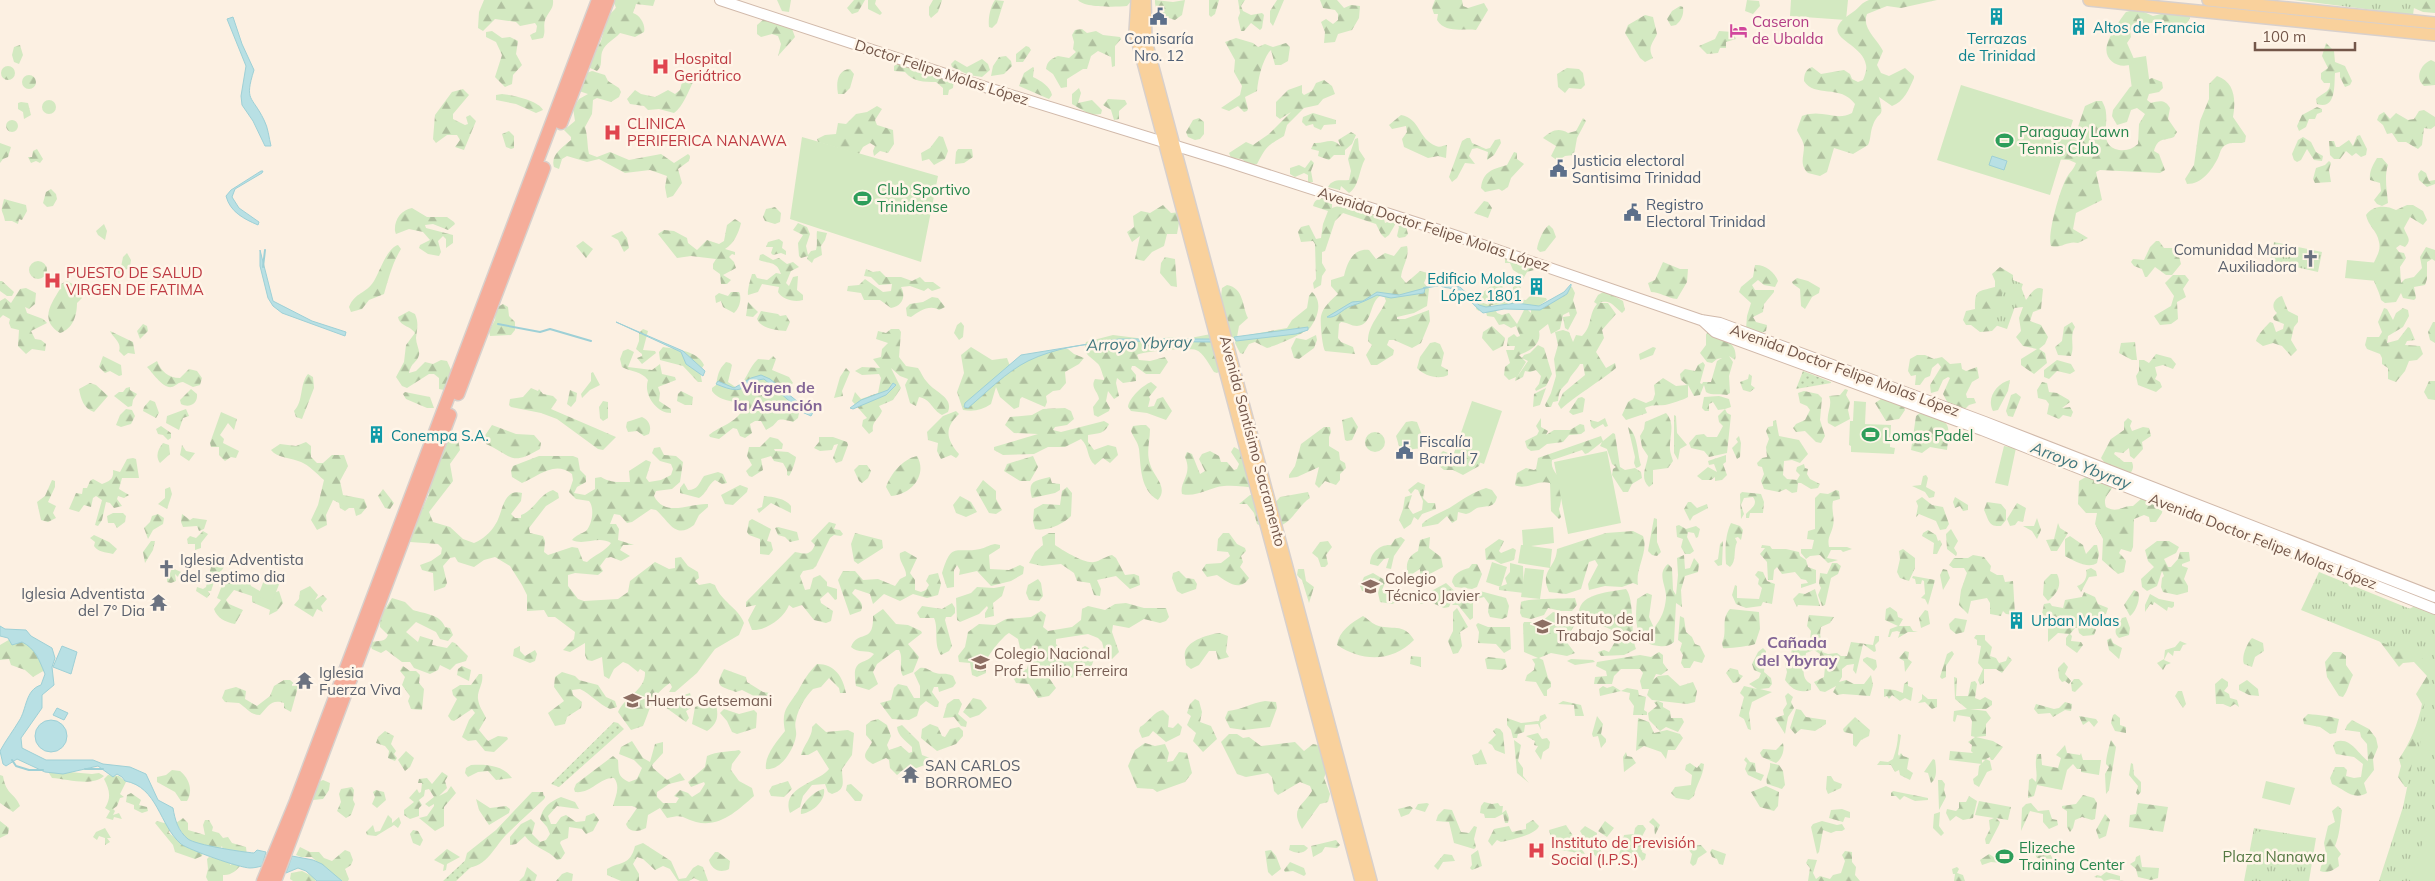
<svg xmlns="http://www.w3.org/2000/svg" width="2435" height="881" font-family="Mulish,sans-serif">
<style>
.grass{fill:url(#grass-dots)}
.forest{fill:url(#forest-firs)}
.park{fill:url(#park-tufts)}
.pitch{fill:#d3e9c1}
.water{fill:#b8e0e4;stroke:#9ed0d6}
.lines{fill:none;stroke-linecap:round;stroke-linejoin:round}
.stream{stroke:#9ed0d6;stroke-width:2}
.secondary-casing{stroke:#d1b9aa;stroke-width:12}
.primary-casing{stroke:#d8d0cc;stroke-width:14}
.highway-casing{stroke:#d8d0cc;stroke-width:15}
.secondary{stroke:#fff;stroke-width:10}
.primary{stroke:#f9d19c;stroke-width:11}
.highway{stroke:#f5ad9a;stroke-width:12}
.labels{text-anchor:middle;dominant-baseline:central;stroke-width:5;stroke-linejoin:round;paint-order:stroke}
.hotel-label{font-size:15px;fill:#b23c85;stroke:#fff5e8;text-anchor:start}
.culture-label{font-size:15px;fill:#0d838f;stroke:#fff5e8;text-anchor:start}
.service-label{font-size:15px;fill:#4e5e75;stroke:#fff5e8;text-anchor:start}
.health-label{font-size:15px;fill:#be3a42;stroke:#fff5e8;text-anchor:start}
.street-label{font-size:15px;fill:#735649;stroke:#fff5e8}
.leisure-label{font-size:15px;fill:#27864d;stroke:#fff5e8;text-anchor:start}
.worship-label{font-size:15px;fill:#5b616d;stroke:#fff5e8;text-anchor:start}
.education-label{font-size:15px;fill:#785e54;stroke:#fff5e8;text-anchor:start}
.park-label{font-size:15px;fill:#547842;stroke:#fff5e8}
.water-label{font-size:16px;font-style:italic;fill:#41787f;stroke:#fff5e8}
.neighbourhood-label{font-size:16px;font-weight:bold;fill:#836596;stroke:#fff5e8}
</style>
<defs>
<pattern id="grass-dots" width="8" height="8" patternUnits="userSpaceOnUse" patternTransform="scale(1.25)"><rect width="8" height="8" fill="#d3e9c1"/><path d="M2 2h.1M6 6h.1" fill="none" stroke="#b0c09f" stroke-width="1.8" stroke-linecap="round"/></pattern>
<pattern id="forest-firs" width="22" height="20" patternUnits="userSpaceOnUse" patternTransform="scale(1.25)"><rect width="22" height="20" fill="#d3e9c1"/><path d="M5 1l3.5 6h-7zM16 11l3.5 6h-7z" fill="#b0c09f"/></pattern>
<pattern id="park-tufts" width="24" height="20" patternUnits="userSpaceOnUse" patternTransform="scale(1.25)"><rect width="24" height="20" fill="#d3e9c1"/><path d="M3 7l-1-3M5 7V3M7 7l1-3M15 17l-1-3M17 17v-4M19 17l1-3" fill="none" stroke="#b0c09f"/></pattern>
</defs>
<rect width="100%" height="100%" fill="#fcf0e2"/>
<path class="grass" d="M1803 371 1831 382V383L1796 389Z
M614 722 618 723 624 729 559 787 551 784Z
M538 793 545 796V798L456 881H443Z"/>
<path class="forest" d="M484 0H553C554 9 548 12 545 20 543 27 546 31 543 38L532 40 530 35 536 32 537 26 535 23 520 26 516 22 495 19 483 31 478 28 479 12Z
M613 0H655L653 6 636 4 633 13C640 15 646 25 644 32L635 37 620 33C614 40 606 42 602 52 600 59 603 66 597 71L590 68 589 65 601 41 608 16 616 8Z
M777 0H791L789 12 782 11Z
M854 0H865L858 12 852 14 847 8Z
M868 0H876L875 4 882 13 880 15 868 9Z
M933 0H942L938 12 931 18 929 15V7Z
M995 0 1004 1 997 23 992 28 989 27C988 19 990 7 995 0Z
M1078 0H1132L1127 6C1117 7 1084 8 1078 0Z
M1155 0 1173 2 1185 0 1182 15 1175 20C1165 17 1154 12 1155 0Z
M1209 0H1219L1215 14 1211 17 1209 15Z
M1238 0H1245L1241 6 1243 11 1251 15 1262 13 1264 15 1262 28 1260 30 1251 23 1244 31H1241L1238 18 1240 13Z
M1277 0H1284L1273 26 1270 22V11Z
M1320 0H1337L1344 8 1351 5 1360 6 1359 18 1352 30 1338 34 1335 42 1324 43 1325 32 1321 22 1326 19 1333 24 1338 20V14L1335 10 1323 8Z
M1435 0H1462L1463 6 1468 8 1484 3 1488 10 1476 30C1462 28 1446 34 1437 20L1438 14H1434L1432 8Z
M1747 0 1759 1 1760 6 1753 14 1745 11Z
M1869 0H1952H1937L1901 8 1887 6 1867 14C1861 28 1878 40 1883 51L1877 65 1881 73 1889 76 1905 68 1914 76V78C1909 89 1904 102 1892 106L1879 97C1885 120 1879 109 1873 125 1870 132 1871 139 1868 145L1853 154 1834 148 1827 172 1820 176 1808 173C1799 164 1804 157 1804 146 1803 140 1799 135 1797 130L1802 116C1823 108 1835 122 1852 113L1855 104C1841 84 1814 98 1804 81 1804 74 1806 69 1812 67L1821 74 1844 70 1850 74 1852 79 1858 82 1863 80C1865 75 1867 70 1866 65 1862 40 1813 38 1853 12 1859 8 1862 2 1869 0Z
M2385 0H2435V13L2423 12 2400 2Z
M1680 6 1683 7C1684 14 1682 20 1676 25L1671 26 1667 19 1672 11Z
M2188 7 2190 18 2187 23 2182 25C2165 25 2143 18 2130 31L2131 37 2127 43 2134 59 2132 64C2118 70 2101 59 2108 42 2110 35 2121 18 2126 12L2137 9 2153 16Z
M1645 15 1653 17 1657 34C1653 43 1647 47 1653 58L1645 62 1640 58 1625 33 1628 25Z
M764 19 791 26 795 37 778 56 781 44 778 36 772 34 761 37 757 34V25Z
M1082 29 1087 33 1096 31 1103 35 1120 37 1121 39 1115 46V66L1112 67 1111 57 1098 51 1091 56 1087 69H1083L1067 79V87L1061 88 1053 74 1046 69C1047 61 1051 59 1058 56L1069 58 1076 52 1073 49 1074 42 1072 35 1075 30Z
M492 31 502 38 510 37 518 41 516 54 522 65 513 75 512 84 505 87 495 77 502 55 496 42 486 37V32Z
M1719 31 1733 32 1736 39 1726 42V48H1720L1718 53 1707 54 1699 46 1715 39Z
M1236 38 1253 43 1258 47 1265 44 1273 47 1286 43 1290 47 1288 61 1281 65H1275L1271 50 1269 52C1262 62 1258 79 1257 91L1245 97 1248 109 1247 111 1244 112 1238 106 1229 111 1221 108 1240 95 1242 86 1234 72 1235 60 1225 42Z
M2326 43 2334 51 2335 62 2345 66 2352 81 2350 85 2345 87 2340 77V72L2335 73C2334 82 2337 111 2317 104L2316 99C2321 94 2331 92 2330 83H2324L2321 79V73L2328 68 2322 56Z
M20 45 23 55 19 64 14 62 12 55 14 47Z
M1026 46 1029 47 1031 50 1023 62H1016V54Z
M1006 56 1011 61 1012 66 1004 74 991 76 993 66 999 57Z
M982 59 988 64 990 70 982 77 969 75 952 67 951 64 955 60 967 67Z
M2431 60 2435 62V85L2424 86C2414 78 2421 64 2431 60Z
M899 63 915 67 924 73H947L954 79 953 88 949 90 948 95H943V88L936 82C924 82 913 82 905 72L894 71V66Z
M1 73a7 7 0 1 1 14 0a7 7 0 1 1-14 0Z
M1033 67 1034 68 1033 77C1041 81 1050 86 1052 95L1049 99 1019 86 1024 73Z
M1567 68 1579 69 1583 73 1585 85 1581 89 1569 88 1565 93 1558 87 1557 74Z
M850 69 854 74 850 88 844 94H838C836 83 837 70 850 69Z
M592 71 605 75 608 81 619 88 621 92 619 97 611 102 597 98 593 100 592 114 585 127C588 137 587 145 589 154L597 157 610 152 629 160 661 154 674 163 688 154 690 156 689 161 678 169 682 183 673 196 667 198 665 187 667 176 650 170 625 173 599 159 587 162 567 156 562 159 559 169 554 167C550 155 563 147 571 140V137L564 130 575 121 573 108 579 99 588 94 579 91 584 74Z
M22 82a7 7 0 1 1 14 0a7 7 0 1 1-14 0Z
M691 75 694 80C689 90 683 107 674 113L659 109 648 110 644 106 630 104 627 99 635 90 641 94 655 97 668 90 675 94 680 90 683 78Z
M2217 76C2235 82 2236 100 2233 117L2246 136 2245 142C2238 145 2230 140 2223 147 2220 150 2220 154 2218 158 2212 170 2202 184 2187 184L2185 179 2194 165 2200 121 2209 99V84Z
M2152 78 2162 82 2163 88 2159 92 2149 94 2147 100 2151 103C2159 101 2165 99 2170 108L2168 119 2177 132 2174 137C2164 141 2158 137 2154 151L2159 154 2165 170 2160 173 2100 170 2096 172 2102 200 2076 213 2073 229 2088 238 2078 243C2068 240 2061 249 2051 246 2047 234 2060 189 2067 177 2070 172 2074 169 2076 163L2069 160 2051 159 2061 138 2070 139 2075 136 2085 106 2096 101H2102C2104 105 2106 109 2106 113 2108 126 2099 147 2119 150 2127 151 2132 149 2138 144L2139 124 2145 114 2137 108 2131 110 2127 122 2117 125 2112 116 2113 110 2130 87Z
M1324 80 1332 86 1335 94 1323 99 1318 105 1304 108 1287 125 1284 136C1266 147 1267 145 1257 164L1249 165 1242 159 1231 158 1229 153 1246 142 1253 145 1269 134 1291 112 1280 119 1276 116V102L1288 90 1302 85V93L1304 95 1312 91 1316 83Z
M1079 88 1081 93 1078 103 1092 100 1102 110 1101 114 1091 115 1072 104V94Z
M463 89 469 95 453 114V119L465 125 468 124 466 117 470 115 476 121 464 150 455 147 460 140 457 135H447L436 143 433 139 435 115 452 92Z
M502 94C512 95 539 101 543 110L536 113 516 104 496 100V95Z
M1108 99 1125 100 1127 104 1119 111V119L1114 120 1111 110 1103 105Z
M42 107a7 7 0 1 1 14 0a7 7 0 1 1-14 0Z
M21 102 28 103 31 115 24 119 23 112 18 109V103Z
M877 106 882 109 875 120 877 125 893 130 894 144 888 153 880 151 874 156 873 151 875 146 870 143 863 147 859 154 818 142 817 139 825 135 836 134 838 123 846 124 856 114 867 112Z
M2317 107 2322 109V112L2317 114 2315 119H2309L2306 127 2299 131 2297 126 2302 115Z
M2424 110 2435 117V126L2431 129 2424 128 2422 145 2418 149 2406 142H2398L2392 133 2387 134 2383 125 2377 120 2379 115 2384 112 2390 119 2396 113 2408 120 2414 119 2419 111Z
M1313 113 1336 120V124L1324 125 1321 130 1314 127 1313 124 1306 126 1302 122 1303 117Z
M1401 115C1420 118 1418 139 1436 146 1440 148 1444 145 1447 145L1446 158 1438 156 1428 158 1404 147 1402 139 1407 132 1406 126 1392 129 1389 125Z
M1199 118 1204 122V134L1200 139 1195 140 1188 137 1186 132 1193 120Z
M1583 118 1586 121 1577 138 1574 155 1565 156 1558 161 1551 156 1556 146 1543 138C1551 131 1558 127 1568 133L1576 131Z
M6 126a6 6 0 1 1 12 0a6 6 0 1 1-12 0Z
M509 131 514 136V148L511 149 506 147 502 134Z
M1351 132 1356 135 1352 144 1345 150V155H1334L1329 160 1318 156 1319 151 1311 149 1314 143C1326 144 1332 136 1341 147L1338 140Z
M2360 135 2367 149 2366 155 2361 157 2356 153 2352 156 2346 151 2340 159H2334L2330 155 2329 141H2334L2336 147H2339L2349 140 2353 146 2357 136Z
M939 136 943 137 948 151 945 159 934 165 929 159 922 161 921 153 930 148Z
M2303 137 2311 142 2316 152 2323 156 2322 161 2314 160 2307 149 2301 160 2297 162 2294 160 2292 154 2298 140Z
M1358 138 1359 150 1365 159C1359 170 1359 187 1349 193L1341 186 1340 190 1328 187C1333 178 1341 181 1349 180L1351 171 1348 159 1355 139Z
M1467 138H1470L1472 143 1486 149 1490 148 1495 140 1500 139 1501 143 1494 155 1487 160 1488 152 1477 148 1472 149 1469 156 1475 164 1465 163 1457 178 1452 182 1449 177 1462 141Z
M0 143 11 147 8 157 3 159 0 163Z
M37 149 43 159 40 163 36 161 31 163 28 157H32L33 151Z
M958 149H972L973 157 964 163 955 164 956 152Z
M1514 152 1517 153V159L1524 164 1511 178 1508 187 1502 191 1499 189 1485 192 1481 188C1483 171 1493 169 1507 165Z
M2377 158H2382L2388 165C2384 176 2387 191 2388 203L2382 206 2377 204 2374 200 2381 191 2380 183 2370 180C2369 171 2373 165 2377 158Z
M1311 160 1314 163 1311 171 1313 182H1308V175L1304 173 1295 177 1290 174V168L1299 165 1305 168Z
M2329 161 2331 163 2329 170 2331 182 2315 183 2313 179 2316 168 2325 165Z
M2421 170 2426 173 2429 181 2435 180V184L2427 187 2419 180 2418 174Z
M51 189 56 194 57 199 53 206 47 207 43 203 46 192Z
M1328 197 1332 200V208C1336 207 1340 205 1344 205 1350 205 1373 213 1383 215L1385 223 1399 217 1404 219 1408 234 1405 237 1399 238 1397 236 1399 227 1396 223 1389 235 1385 238 1381 234 1376 224 1343 213 1335 221 1325 251 1322 252V263L1326 270 1322 276 1321 285 1314 289 1313 283 1316 279 1315 244 1313 241 1301 242 1298 232 1301 227 1309 225 1316 239 1321 238 1323 224 1328 211 1313 206C1315 198 1321 198 1328 197Z
M4 199 26 205 27 211 22 220 19 219 18 224 12 221H5C2 207 0 216 4 199Z
M1484 201 1488 202 1492 208 1488 218 1474 213Z
M1163 205 1171 213 1181 212 1177 234H1167L1164 246 1152 252 1144 261 1135 259 1140 236 1132 242 1127 232 1134 227 1133 216 1141 211 1150 213Z
M2407 205H2413L2423 211 2427 220 2423 225 2410 217 2404 228C2406 236 2413 239 2405 247L2400 245 2396 248 2399 252 2404 253 2406 258 2400 267 2401 283 2405 279 2414 277 2422 268 2420 257 2426 247 2435 250V261L2432 259 2427 262V279L2425 285 2414 287 2416 298 2414 300 2403 298 2401 293 2396 302 2385 303 2381 300C2379 289 2372 281 2372 271 2372 261 2382 253 2379 242 2377 230 2368 226 2366 215 2373 205 2386 205 2396 210Z
M775 207 781 213 780 222 775 224 765 221 763 217 766 209Z
M412 208 427 217H447L454 222 455 224 448 230 433 224 425 225 426 228 453 235V243L446 248V239L443 236 438 241 441 252 439 256 428 254 419 248 420 245 430 240 423 232 409 229 396 234 395 231C394 220 401 210 412 208Z
M735 219 741 223C739 232 734 244 725 249L735 252V255L732 254 729 257 734 262 736 268 723 275 731 280 727 284H721L720 274 713 269V264L716 259 691 256 677 258 658 234 664 230 674 231 687 238 688 243 697 250 707 240 719 244 724 241 727 225Z
M798 223 807 227 810 234 806 246 808 255 811 251 816 250C818 243 816 238 817 231L827 233 825 240 821 246 822 255 814 259 812 263 807 259 808 256 801 258 799 256 798 243 803 235 793 230Z
M104 224 107 231 105 240 98 235 96 231Z
M1549 225 1553 229 1556 237 1545 251 1540 252 1537 249C1538 242 1543 229 1549 225Z
M622 231 627 238 629 248 624 252 618 240 611 236Z
M779 239 783 242 782 248 786 251V255L781 253 773 255 771 253 773 247H766L768 242Z
M583 241 593 249 586 258 576 246Z
M2156 241H2159L2164 248H2177L2181 264 2172 275H2166L2155 267 2147 277H2145L2142 269 2134 266 2131 262 2133 259 2144 260 2150 247Z
M398 245 401 249C392 264 389 277 384 294L369 300 362 309 351 312 349 307C355 292 366 294 374 281 380 271 387 248 398 245Z
M1407 246C1410 256 1402 267 1401 277L1406 283 1420 271 1428 273 1424 283 1429 289 1427 306 1414 313 1397 317V319H1405L1429 310 1430 321 1421 343 1412 348 1394 340H1389L1387 345 1394 350 1393 355 1377 365H1371L1366 355 1372 345 1368 341C1368 325 1380 315 1386 301L1384 296H1380C1369 303 1373 325 1357 326 1351 326 1347 322 1341 322L1339 324 1338 338 1341 342 1353 347 1355 354 1325 351C1322 346 1320 322 1321 316 1323 307 1331 300 1338 294L1331 286V280L1344 276C1347 263 1353 248 1369 250L1376 259 1385 253 1394 256 1401 247Z
M127 253 131 260 130 267 119 274 116 269 121 267 123 257Z
M763 254 773 260 779 258 787 264 793 262 799 267 791 271 786 283 789 286 793 277 798 276 797 290 803 295V300C794 303 782 299 778 292L779 287 762 284 758 292 748 295C747 291 751 277 752 274H755L757 278 767 280 776 273 781 274C777 261 769 264 759 260L760 255Z
M1165 257 1175 259 1177 287 1171 286 1160 273 1161 263Z
M1505 257 1530 266 1534 270 1527 272 1523 279 1518 281V273L1513 270 1510 263H1505Z
M29 270a9 9 0 1 1 18 0a9 9 0 1 1-18 0Z
M1663 262 1680 269H1688L1687 282 1677 299C1667 298 1660 292 1651 292L1648 283 1655 280Z
M1755 265C1764 264 1775 272 1778 281L1775 287 1764 285 1758 280 1752 285 1755 290H1774V292L1764 304 1763 312 1753 317 1756 322 1767 325 1766 331 1761 333 1746 329 1747 316 1751 303 1739 292 1741 287 1753 277Z
M2000 267 2013 275V280L2021 287 2026 300C2030 295 2035 285 2043 289L2041 309 2033 312 2030 321 2041 325 2048 337 2045 344 2039 349 2045 353 2047 363 2034 374 2021 365V359L2037 349 2023 346 2016 337 2021 331 2019 318 2023 307 2014 308 1992 331 1980 332 1971 325H1966L1963 320 1966 311 1975 309C1975 289 1977 292 1995 287V281L1992 274Z
M866 269 873 272 880 271 886 277H901L912 281 920 277 925 282H933L941 288 932 291 928 288 924 291 910 286 901 287C906 296 903 306 891 308L880 300H864L861 293 847 291 848 286 859 285 865 279 883 292 891 291 892 284 879 285 871 277 864 276Z
M2173 275H2185L2189 280 2183 289 2186 297 2177 302 2178 319 2171 324 2160 325 2154 316 2171 306 2174 296 2165 283Z
M1797 278 1808 281 1820 288 1819 293 1812 297 1805 309 1801 306 1800 289 1793 284 1792 282Z
M0 281H2L14 292 12 296H7L0 291Z
M67 281 84 290 82 298 77 303C77 315 73 329 60 333 39 320 51 304 60 289L59 285Z
M1518 283 1521 288 1518 294V299L1526 300 1530 296 1546 298 1547 300 1536 308 1518 304 1517 301 1512 304 1491 305V309H1495L1497 313 1502 315 1509 313 1517 324 1524 310H1528L1531 313V309H1541L1567 293 1570 287H1572L1575 293 1573 300 1577 313 1568 330 1565 328 1563 317 1570 316 1569 312 1563 315 1560 329 1551 334 1548 324 1539 331C1542 344 1530 351 1519 355L1526 362 1517 377 1528 361 1522 358 1524 355 1530 353 1538 345 1544 348 1552 374 1546 386 1536 391 1535 389 1539 384 1541 376 1536 370 1530 372 1525 371 1523 377 1515 381 1516 377 1509 380 1504 375 1505 367 1510 363 1506 350H1514L1515 346H1507L1508 338 1514 334 1517 337 1520 336 1516 326 1511 328 1504 324 1499 325 1494 317 1487 316 1486 312 1481 309 1479 311 1476 309 1478 301 1489 305 1480 295 1492 285 1503 286 1500 294 1508 297 1513 291V287Z
M1227 285C1244 288 1242 306 1248 318L1239 326 1237 337 1287 328 1292 320 1307 308 1309 296 1312 292C1323 302 1318 317 1310 328 1305 333 1275 346 1267 348L1255 342 1249 344 1243 354 1240 353 1235 343 1236 337 1230 339 1220 305 1222 288Z
M26 288 36 293 35 304 29 309 25 307 27 313 43 319 47 323 31 331 35 339 41 340 46 344 45 351 32 349 26 354 18 346 19 330 11 328 9 323 10 319 3 315 0 318V301L5 298 11 303 20 289Z
M1605 291 1623 301 1625 310 1622 313C1613 306 1611 299 1599 303H1608L1616 314 1602 330 1604 338 1596 352 1606 368 1615 363 1616 368C1598 383 1579 393 1561 409L1558 404 1563 393 1585 375 1583 364H1580C1576 371 1571 374 1568 382 1561 389 1559 390 1558 401L1553 402 1551 407H1546L1545 405 1551 393 1556 376 1554 359 1558 345 1555 332 1563 330 1569 332 1573 342 1576 335 1582 336C1593 325 1588 315 1597 304L1594 302 1598 295Z
M731 292H739C742 297 740 308 734 313L723 307 721 301 716 303 715 296 719 293 728 296Z
M2282 296 2288 311 2298 316V322L2294 327 2291 340 2297 350 2291 356 2282 346 2273 343 2263 346 2256 341C2257 335 2267 325 2270 322L2273 323 2276 332 2283 329 2284 324 2274 320 2273 317 2277 313C2270 307 2274 298 2282 296Z
M932 297 938 298 945 307 939 310C930 304 919 311 911 317L907 316 906 308 910 304 923 302Z
M748 302 758 312 753 317 746 316Z
M503 304 508 307 509 316 515 322V330L511 335 490 336 489 331 495 320 496 308Z
M2384 308 2387 309 2393 320 2396 313 2403 308 2408 310 2409 316 2403 327 2388 336 2387 343 2398 340 2408 327 2410 328 2415 340 2407 341 2405 345 2420 346 2423 354 2417 360 2409 361 2405 371 2396 382 2388 379V368L2382 364V358L2380 354 2367 349 2365 345 2367 337H2379L2382 332 2378 322Z
M409 311 415 314C419 323 417 329 416 338 416 344 420 350 419 355 417 363 411 362 409 373L416 371 425 362 433 364 441 360 447 361 452 372 444 390 439 389V378L434 374H429L407 388 402 386 396 377 404 362 406 345 415 333C410 325 400 327 398 317Z
M761 311 778 314 780 316 786 315 790 322 786 331C777 330 761 329 757 319Z
M961 322 964 326 963 337 959 340 954 333 957 325Z
M2072 322 2075 327C2069 337 2075 346 2071 356L2058 355 2055 347 2062 341 2064 327Z
M2433 322H2435V343L2430 340 2428 332Z
M143 324 147 326 148 331 140 339 137 331Z
M1492 326 1505 338 1503 346 1493 351 1482 338 1483 332Z
M643 329 648 331 643 350 655 351 656 353 642 364 637 358 642 356V354L636 349 639 341V333Z
M891 329H899L901 332 899 357 906 366 918 368C921 372 923 378 927 382 934 392 954 397 948 412L942 415C932 410 931 399 919 397L916 406 910 403 905 385 908 379 900 376 891 368 901 388 893 400 879 406 882 411C879 419 871 422 873 431L869 434 862 426 863 420 867 418 852 401 855 392 861 399 878 393 881 378 879 374 862 375 855 371 862 367 880 368 873 359 881 357 882 349 888 343 876 339 878 331 886 333Z
M110 331 133 342 135 354 128 353 124 356 119 351C122 342 113 338 110 331Z
M1709 332C1722 339 1739 342 1735 360L1729 356 1733 362 1729 376 1730 393 1727 395C1720 393 1712 396 1706 392L1704 385 1700 395 1694 396 1688 385V397C1683 400 1670 404 1665 405 1658 406 1653 404 1645 408L1647 413 1626 420 1622 415 1628 402 1634 398 1646 403 1653 400 1655 394 1654 385 1663 378 1676 386 1687 385 1681 380 1680 374 1685 369 1695 371 1698 365 1703 362 1705 365 1700 383 1702 384 1703 382H1711L1717 361 1722 358 1717 359 1712 363 1707 362 1700 353 1706 345V334Z
M1211 334 1222 370 1217 373 1214 372C1210 366 1203 352 1196 350 1188 348 1144 351 1137 355L1139 360 1150 361 1165 357 1168 362 1160 374H1146L1135 366H1132L1131 369 1136 375V381L1123 383 1117 378 1116 383 1119 396 1114 399 1108 391 1106 401 1110 408 1109 411 1098 417 1094 415 1093 407 1099 399C1098 391 1090 388 1095 379L1104 380V378C1102 374 1101 366 1097 363 1090 356 1082 354 1086 342L1113 335 1153 340 1170 337 1185 339Z
M1316 335 1317 340 1314 348 1299 359 1294 358 1291 348 1296 338 1306 340Z
M1435 342 1440 344 1444 353 1441 366 1448 370V375C1439 380 1424 376 1417 368L1420 357 1430 343Z
M2135 342 2137 360H2132L2119 353 2121 343Z
M663 347C676 349 698 351 704 365L700 371 702 382H698L683 366 660 360 659 352Z
M971 347 992 360 1007 358 1010 366 1057 349H1068L1074 354 1084 358 1079 364 1065 372 1066 383 1060 390 1053 391 1046 396 1047 402 1045 407 1022 397 1020 399 1019 407 1014 409 1000 397 996 387 991 404C982 410 974 412 963 410L957 392 964 373 961 355Z
M1653 347 1656 348 1653 355 1640 360 1639 354Z
M628 349 634 352 628 367 652 370 660 364 662 374 675 377 676 380 658 387 660 393 659 401 671 409V413C656 413 643 394 648 380 641 371 632 372 622 367L620 359 623 351Z
M2156 354 2171 358 2176 364 2173 369 2163 365 2155 367 2157 375 2155 379 2160 382 2162 387 2156 392 2138 385 2136 376 2139 371V360H2144L2149 363Z
M1917 355H1925L1934 359 1942 357 1950 364 1961 363 1962 369 1966 371 1977 367 1979 378 1972 382 1966 394 1967 398H1974L1976 403 1969 405 1963 411 1951 409 1943 394 1950 378 1948 377 1943 380 1938 391 1931 393 1930 385 1941 367 1938 363 1932 368 1930 376 1925 378 1920 385H1915L1916 375 1911 376 1908 371 1910 359Z
M103 356 121 365 122 375 119 376 110 371 105 373 99 367Z
M773 356 776 359 772 370 789 377 793 383 787 389 799 413 798 418 793 422C771 416 783 422 766 430L761 421H755L750 424 752 433 745 438 740 436 737 429 733 428 719 439 710 437 709 435C720 426 736 423 743 409 738 398 721 404 712 391V388L716 385C718 375 718 370 726 362L730 363 732 365 728 382 737 388C747 380 749 367 758 359L769 360Z
M2057 360 2071 364 2075 371 2070 374 2057 371 2049 379 2044 377V370Z
M157 361C161 371 168 378 180 378L189 369 197 371 202 378 200 385 193 387 183 382C178 382 176 386 172 387 163 389 152 372 147 367Z
M846 368 850 372 842 391 843 396 834 398 840 377Z
M593 372 600 385 590 390 582 398 581 394 591 381V373Z
M308 374 313 377 314 388 302 419 296 417 294 411C304 401 299 385 308 374Z
M1749 374 1752 376 1751 385 1755 388 1750 392 1743 390 1740 382 1748 379Z
M2010 380 2008 391 1998 410 1993 411C1986 398 1997 383 2010 380Z
M2429 381H2435V400L2428 399 2424 392Z
M1151 382 1157 387 1149 397 1150 399 1148 407 1154 406 1157 399 1163 397 1172 411 1166 420 1147 413 1131 411 1128 407C1129 398 1143 385 1151 382Z
M2042 382 2047 383 2049 392 2057 393 2069 400 2070 402 2062 408 2070 407 2073 412 2071 417 2063 415 2059 419 2047 414 2049 404 2046 400 2038 398 2037 390Z
M90 383 96 385 108 396 94 412C83 408 81 399 79 389Z
M130 387V390L137 394 133 400 132 406 128 407 114 396 119 392H123L126 388Z
M531 388 538 391 539 389 543 394 553 396 557 400 551 409 616 437 603 450 598 449 557 419 541 413 511 407 509 405 510 399 523 397Z
M1546 388 1540 405 1533 407 1534 394Z
M191 389 197 394C198 405 188 408 181 404L180 400Z
M1845 389 1848 390 1846 395 1850 402 1848 410 1850 419 1835 427 1828 423C1826 413 1833 406 1829 396L1840 395Z
M570 390 577 393 576 401 571 407 567 404Z
M681 391 693 397 692 405H685L677 401 678 394Z
M1804 391 1818 394 1822 398 1820 420 1825 436 1821 443 1816 442 1805 431 1796 432 1793 428 1796 424 1805 420 1810 410 1807 406 1800 403 1798 393Z
M405 392 430 397 434 408H427L406 399 403 394Z
M2016 393 2021 397 2013 417 2008 416 2006 411 2011 395Z
M1719 396 1729 399 1731 407 1725 409 1727 413 1731 415 1727 453 1709 457 1704 451 1691 448 1689 443 1696 435 1704 434 1707 437H1717L1723 426 1719 422 1718 416 1725 409 1718 410 1713 402 1709 404V411H1705L1702 408 1704 397Z
M1582 397 1585 399 1583 412 1573 415 1569 412 1578 398Z
M1884 397 1903 404 1905 410 1899 419 1886 421 1875 403Z
M150 400 155 402 159 413 156 418 143 411 144 407Z
M603 401 608 402V418L603 421 600 418 599 407Z
M1065 408 1071 411 1074 419 1067 425 1055 427 1053 430 1061 432 1104 421 1109 424C1104 435 1097 433 1088 435V442L1094 450 1108 445 1116 447 1118 455 1110 463 1103 458 1095 465C1086 458 1090 447 1081 439L1065 447H1048L1034 454 1003 455 994 450V447L1038 434 1014 433 1005 425 1010 417 1032 415 1043 409Z
M126 409 132 410 135 416 131 424 121 427 116 425 120 415Z
M186 409 189 416 183 418 179 430 166 423 167 416Z
M956 411 959 414C944 428 946 439 959 454L958 456 956 458 951 455 941 459 937 451 938 443 928 440 927 432 943 416Z
M221 412 237 419 234 430 228 423 220 435 224 439 223 443 239 451 236 458 231 457 225 461 219 455V447H211L210 443Z
M1666 413C1676 424 1669 437 1670 449 1670 453 1672 457 1673 461L1668 468 1653 470V484L1649 487C1639 478 1647 466 1648 456L1642 447 1640 436 1644 429 1645 422Z
M1920 413C1949 423 1951 418 1947 450L1930 447 1922 453 1911 450 1916 416Z
M1674 415 1676 416 1677 433 1687 445 1680 449 1678 460 1674 453Z
M642 417C649 420 652 427 649 434L644 436 637 431 628 432 626 427 627 422Z
M1352 417 1358 427 1352 440 1347 441 1345 440 1342 420Z
M1541 418V427L1548 431 1546 435 1554 430H1570L1580 424 1584 425 1585 431 1581 434 1569 435 1563 442 1547 444 1539 450 1531 451 1527 448 1525 441 1537 435 1539 431 1536 426Z
M1605 418 1608 426 1605 427 1603 424 1594 429 1591 426 1590 420 1598 422Z
M2128 418 2132 421 2130 426 2132 431 2143 427 2149 428 2151 436 2142 442 2143 449 2134 459 2130 456 2129 448 2123 453 2115 452 2114 454 2124 462H2132C2135 469 2131 473 2126 477L2108 467 2101 458 2111 439 2124 430V422Z
M1776 420 1779 436 1799 440 1808 454 1800 463 1792 460 1784 461 1783 475 1787 479 1797 480 1800 475 1796 471 1797 467 1804 464 1805 468 1808 469 1807 474 1810 479 1820 484 1818 488 1811 489 1801 483H1798L1797 492 1792 493 1786 489 1779 492 1764 489 1761 481 1764 474 1762 467 1758 466 1757 463 1762 458 1767 457 1766 447 1769 439 1766 431 1768 427 1773 426V421Z
M1412 421 1417 422 1425 443 1422 448 1406 450 1399 446 1396 436 1406 422Z
M492 425 516 434 534 435 541 443 540 449C510 466 514 457 486 444L484 437Z
M1141 425H1146L1150 429C1150 441 1146 452 1150 464 1153 476 1169 487 1158 500 1140 490 1141 467 1139 449 1138 442 1133 437 1131 431L1133 426Z
M161 426 171 433V438L168 440 163 435 158 434 156 429Z
M1324 427H1330L1331 432 1329 437V446L1339 452 1340 460 1345 463 1346 468 1340 474V480L1336 485 1325 481 1319 488 1315 484 1319 467 1297 477 1289 478V475L1295 466 1301 444Z
M1628 427C1638 434 1637 453 1641 465L1639 467 1636 468 1634 463 1635 457Z
M1365 442a10 10 0 1 1 20 0a10 10 0 1 1-20 0Z
M1613 433 1615 434 1620 467 1625 470 1635 468 1641 472 1642 478 1632 484 1628 492H1623L1612 475 1613 469 1616 467 1612 464 1607 449 1600 446 1602 442 1588 453 1585 454 1582 450C1572 453 1563 457 1552 460 1550 472 1561 475 1562 486 1562 492 1561 504 1559 509L1561 517 1559 519 1551 511 1550 483C1537 479 1526 491 1515 485L1517 473 1526 468 1534 470 1536 469 1538 458 1601 436 1603 441Z
M1739 436 1741 443 1740 457 1737 459 1732 448 1738 442 1736 439Z
M452 437 458 439 460 450 450 464 453 481 429 512 433 522 450 527 463 539 474 543C483 539 490 533 495 525 503 514 502 488 522 493L521 501 511 514 515 518H521V515C535 510 539 494 553 490L558 493 559 498 546 506 529 528 530 533 543 536 545 541 544 552 548 555 572 547 578 548 583 561 587 562C594 555 606 551 611 543 598 535 585 546 572 540 576 535 581 534 586 531 592 525 595 508 589 501L576 499 569 492 573 480 572 474C554 460 538 477 522 483L512 477 511 471 513 466 539 456H573L578 458 580 470 586 476V482L577 487 574 493 585 495 595 489V478L601 477C610 483 620 482 630 482L629 471 646 460 651 462 646 478 649 482 661 480 671 475 673 469 671 464 660 461 652 453 654 448 660 447 664 455 676 456 683 462 680 482 672 489 656 491 654 496C665 518 690 503 708 504V507L699 515 694 525C675 540 669 521 656 510L651 509 632 522 627 523 620 515 614 514 610 524H616L619 529 618 540 634 545H623L620 550 630 556 621 561 611 557 606 558 600 566 603 571 598 575 575 573 568 575V586L578 599 584 601 618 599 628 592 630 581 655 562 669 569 675 568V558L681 557 688 566 698 572 699 578 695 581 699 585 710 583 715 585C721 602 738 607 744 623L739 635 715 649 697 673 675 692H669L672 687 670 683C650 697 652 706 643 726L631 730 618 712C624 697 646 690 645 672L640 669 638 672 628 664 623 662 614 669 609 679 604 676 602 657 592 661 587 660 585 655V643L570 652 563 650 574 639 575 632 555 617H548L544 610 527 611V595L522 585 510 566 495 557 484 560 474 567 458 562 455 557 450 558 443 566 447 583 445 587 434 591 433 573 422 570 420 565 431 561 441 554 442 548 438 544 410 542V536L429 494 428 486 443 446Z
M770 437 778 439 783 444 782 449H774L775 451 788 452 796 457C796 460 791 474 789 476L787 475V470L783 463 774 461 771 456 761 459 763 470 752 477 749 476 746 471 752 465 747 456 749 447H760Z
M819 437H833L847 442 848 445 842 461 836 463 833 458 838 444 834 445 832 450 820 451 814 448 819 442Z
M306 442 311 446V457L317 463H323L332 455H344L348 466 340 481 343 495 364 499 367 507 361 514 356 516 354 508H349L345 511 340 508 339 503 333 500 326 515 327 525 317 530 311 520 318 505 324 480C317 474 309 465 301 462 292 458 277 458 271 450L280 444 296 446Z
M163 443 169 445 170 454 160 463C155 456 158 449 163 443Z
M182 445 186 451 195 453 189 461 180 455Z
M1234 447 1247 454 1256 488C1246 487 1234 485 1224 486 1210 487 1196 498 1182 494 1179 481 1193 475 1185 457L1187 452 1192 454 1200 474 1205 471 1199 459 1202 454 1210 451 1219 456 1221 462H1227L1234 470 1237 469 1239 464 1231 452Z
M1443 451 1453 455 1460 452 1463 455V459L1471 454 1481 459 1479 466 1463 475 1453 470H1444L1438 465V456Z
M1726 455V462L1723 464 1727 475 1722 480 1715 481V477L1711 480H1702L1697 476 1708 467 1717 472 1714 464 1709 465 1708 461Z
M917 456C928 475 911 495 891 496L886 487C891 473 903 459 917 456Z
M1033 456 1038 467 1030 481H1020L1004 471 1007 464Z
M133 458 136 459 139 478H122L119 489 129 495 124 498 118 496 117 499 122 506 114 508 110 503 106 502 102 520 98 526 95 525 102 500 96 496 93 498 91 507 84 505 79 512 69 509 76 493 82 494 83 488H87L90 481 93 479 102 484C110 481 114 479 113 470L120 472 127 459Z
M859 465H867L871 471 868 478 862 483 859 481 854 470Z
M718 472 723 474 727 483 722 484 715 480C708 485 706 494 699 498L680 493V488L684 483 688 490C698 490 699 483 704 476Z
M1926 475 1928 478 1926 487 1935 492 1934 497 1929 498 1925 492 1912 486 1921 485 1923 476Z
M2089 475 2109 482 2112 488C2107 496 2103 498 2106 507 2118 514 2122 505 2133 506L2142 498 2163 505 2162 513 2156 522H2150L2149 517 2144 515 2134 519 2133 547 2131 552 2121 549 2119 553 2123 557 2126 561 2124 572 2118 574 2102 560 2103 539 2095 524 2097 513H2086L2078 504 2079 481Z
M1050 477 1052 483 1060 484V490L1055 493 1032 498C1027 480 1035 481 1050 477Z
M52 480 55 481V487L48 502 56 506 53 513 56 518 48 522 41 520 37 502 45 496Z
M983 480 996 491V499L1002 510 996 514 989 513 976 490Z
M1418 482 1425 485 1423 498 1428 503H1435L1436 509 1422 514 1418 520 1414 517 1411 524 1404 529 1399 520 1403 509 1405 497 1412 495 1408 507 1413 514 1422 510 1423 501 1418 490 1415 489 1411 494 1408 490Z
M740 485 748 488 747 492 733 505 725 504 721 495Z
M170 487 172 494 167 509 158 504 165 498V489Z
M1067 487 1072 493 1071 516C1064 524 1045 532 1035 529L1033 521 1034 509 1043 504 1060 505 1062 491Z
M1486 488 1492 490 1497 497C1494 509 1487 505 1477 508 1473 510 1471 513 1466 514L1458 512 1457 520 1452 523 1447 516 1438 524 1422 527V524C1431 515 1444 512 1454 505 1466 497 1472 493 1486 488Z
M383 489 394 503 390 509 385 508 378 496Z
M1836 490 1839 491 1840 499 1833 501C1831 510 1835 518 1833 526 1831 535 1827 537 1829 547H1847L1852 549 1843 552 1841 550H1831L1827 558 1838 560 1828 563 1820 555 1810 556 1806 559 1801 553V549H1812L1814 540 1807 539 1808 531 1815 529V498L1820 493 1828 494Z
M1308 492 1310 498C1298 506 1293 521 1280 526L1274 504 1280 497Z
M1742 492 1761 494 1764 502 1763 513H1750L1749 518H1746V514C1750 509 1759 505 1753 497L1744 498 1741 505 1744 514 1741 519 1740 494Z
M1250 495H1253L1261 523 1259 525 1257 524 1254 513 1247 504H1239Z
M764 496C773 497 785 498 791 506V513L771 503 759 513 757 509 762 507Z
M960 496 971 502 977 512 966 517 956 513 953 505Z
M1922 497 1932 505 1943 507 1949 524 1946 529 1940 530 1936 521 1919 514 1916 517 1918 506 1916 501Z
M1955 497 1968 505V510L1963 511 1960 506 1955 508 1953 502Z
M1688 502H1691L1697 508 1707 504 1708 508 1693 516 1690 521 1684 509Z
M1987 502 2001 504 2006 510V520L2001 526C1988 527 1989 520 1984 510Z
M2017 503 2026 508 2023 522 2018 521 2015 525 2010 526 2007 519Z
M113 513H123L126 516 125 522 117 528 114 523H108L107 516Z
M158 514 164 518 163 524 153 530 148 539 144 528 150 522 152 516Z
M182 514 190 520 193 518 207 520 204 529 199 531 197 526 183 527 181 522Z
M1654 518 1657 519V542L1661 552 1657 556 1652 555 1648 551Z
M2037 518 2041 530 2037 539 2032 531 2023 526H2034Z
M752 519 771 529 767 541 771 542 773 550 769 555 760 554V539L749 535 747 532 749 521Z
M829 522 836 524 834 529 840 530 843 534 841 536 834 535 830 538 816 566 813 569 803 571 800 576 805 590 810 589 813 578 820 575 827 582V586L837 589V599L835 600 828 592 820 599 821 603 833 611 831 621 826 623 814 620 802 605 793 608 789 605C784 618 766 631 752 630L748 620 756 605 746 607V602L795 552C805 554 810 556 815 545L811 541Z
M1731 523 1740 526 1743 530 1741 540 1738 537 1735 538 1737 542C1733 550 1737 561 1730 567L1726 564C1725 550 1725 535 1731 523Z
M2058 523 2060 528 2068 533 2057 551H2051L2046 540 2054 539Z
M1679 525 1686 529 1696 526 1700 529 1698 537 1696 538 1694 533 1688 532 1687 537 1694 551 1690 554H1685L1681 547 1683 539 1677 537 1676 526Z
M778 527 797 532 799 540 790 542 785 537 778 535 775 528Z
M1951 529 1958 541 1954 548 1957 553 1956 556 1947 549 1946 534Z
M1928 530 1936 535 1938 541 1940 540 1942 544 1937 554H1933L1934 543 1922 536 1923 533Z
M203 531 208 534 201 543V548L195 550V544H188L187 539 190 536 196 538Z
M1633 531 1643 536C1649 552 1635 568 1638 585L1633 583 1622 587 1605 586 1589 590 1588 584 1598 565 1595 560 1589 562 1581 589 1566 594 1549 592C1539 570 1556 569 1557 549L1606 533Z
M855 533 882 540 883 548 858 564 854 561 851 544Z
M1049 533H1055V545C1062 550 1085 564 1094 562 1100 561 1106 556 1112 555L1116 558 1125 575 1134 574 1139 576 1140 585 1130 589 1116 576 1097 580 1101 589 1100 596 1094 595 1090 583 1077 581 1074 573 1061 564 1042 566 1029 563 1035 552 1043 545 1042 537Z
M1223 533H1229L1237 544 1245 548 1246 551 1241 556 1243 562 1240 567 1249 578C1240 593 1226 581 1217 575L1207 577 1202 570 1206 564 1221 563 1230 556 1228 552 1217 551 1218 539Z
M94 535 109 542 117 549 113 554C105 552 98 552 94 546L95 542 90 538Z
M2070 536 2083 545 2086 554 2094 545H2097L2099 554 2097 563C2088 569 2074 561 2065 556V539Z
M1401 537 1405 540 1394 556 1391 569 1386 568 1389 558 1384 559 1378 566 1370 564C1370 553 1380 544 1391 545L1395 539Z
M1430 537 1429 548 1441 557 1443 567 1420 579V569L1409 576C1404 565 1408 556 1418 551L1420 540Z
M1499 539 1504 541 1499 551 1501 553 1513 548 1516 550 1514 560 1501 564 1494 560H1486L1485 549Z
M151 541H155L153 550 145 563 143 552Z
M1328 541 1332 547 1326 555 1328 564 1325 567H1321L1318 558 1312 553 1320 542Z
M1723 541 1722 565 1718 566 1714 561 1718 559 1720 544Z
M2157 541H2169L2179 547 2176 553 2164 559 2168 567H2171L2178 559 2180 552H2189L2190 561 2182 564V566L2188 568 2184 579 2188 586V592L2177 595 2163 592 2161 587 2162 578 2164 576 2162 571 2157 586 2147 591 2142 587 2141 579 2154 567 2148 561 2145 550Z
M995 544 1000 545V548L989 555 990 569 1009 570 1020 565 1024 567 1023 574 1011 581 991 586 977 571 959 575 960 570 957 565 954 570V587L947 588 942 573C952 541 955 554 980 549 985 548 989 545 995 544Z
M1762 545 1770 546 1772 549H1786L1799 552 1800 556 1806 560 1808 567 1816 570V583L1801 588V584L1808 583 1806 580 1801 579 1795 572 1782 574 1777 567 1774 570 1773 580H1768L1767 562 1760 554 1765 548H1761Z
M1903 549 1915 558V568L1909 581 1900 578 1897 572 1900 559 1899 551Z
M905 551 917 558 910 573 915 580V590L921 592 926 590 929 585 926 581 929 575 938 573 941 584 938 595 927 598 913 594 900 601 884 594 873 604 870 594 855 589 852 593C857 599 865 602 861 611L850 615 838 580 843 571H855L863 580 878 579 895 586 900 579 906 576C907 568 898 561 900 553Z
M1684 555 1685 569 1690 568 1694 558 1699 564 1698 572 1685 576 1681 590 1682 607 1676 603 1674 642C1669 646 1665 647 1659 646 1634 645 1635 619 1637 599L1647 593 1652 595 1649 617 1654 628C1661 619 1665 610 1666 598 1667 586 1656 574 1668 564L1672 568 1673 590 1676 595 1678 575 1677 558Z
M1973 555 1984 557 1991 566 1990 571 1997 575H2003L2005 582 2013 581 2015 615 2006 614 2003 611 2001 616 1990 614V603L1987 598 1971 601 1968 614 1959 605 1961 590 1967 573 1964 568H1953L1949 565 1954 558H1968Z
M218 557 225 558C226 568 222 570 216 576L211 591H208L210 594 207 598 196 591 197 587 203 589 206 587 211 567Z
M1510 563 1523 566 1524 593 1499 590V587L1507 584 1505 578 1510 572Z
M1832 563H1837L1841 566 1838 574 1831 578 1825 605 1822 606 1818 595 1821 588 1819 584 1820 573 1827 574Z
M1472 564H1477L1482 574 1477 587 1472 589 1455 587 1452 582C1453 573 1462 570 1469 568Z
M172 568 181 572 178 577 175 574 176 581 171 583 167 582V576H169Z
M2091 568 2096 571 2097 576 2089 577 2081 592 2077 586C2084 584 2088 577 2086 570Z
M1298 569H1304L1306 581 1314 587 1309 603 1302 580 1297 575Z
M1943 569 1947 570 1950 578 1943 590 1940 575Z
M1179 571 1186 578 1194 579 1197 584 1196 589 1182 594 1177 591 1172 578 1173 573Z
M1758 571 1763 572 1767 581 1775 584 1772 604 1763 602 1761 606 1746 608 1736 604 1732 595 1735 585 1737 586V598L1759 599 1762 588 1758 584 1759 579 1755 575Z
M244 572 247 574 251 586 267 595 279 591 283 603 277 611 269 615 270 610 252 602V596L234 590 226 600 229 604 243 610 235 624C225 622 217 618 214 609L221 600 217 598 221 588 218 580 223 574 231 581Z
M1373 573 1383 579 1389 573 1382 590 1394 594 1397 602 1392 604 1380 602 1378 593 1381 582 1374 578 1367 580 1364 591H1362L1360 586 1364 577Z
M2051 574H2057C2063 586 2056 594 2048 601L2043 595 2044 581Z
M1913 576 1935 580 1928 605 1925 599 1921 598 1925 594 1924 581 1922 580 1921 584H1916L1915 579 1912 578Z
M1038 579 1041 583 1043 596 1039 601 1029 600 1026 593 1028 585Z
M1446 583 1458 594 1453 598 1449 607 1444 608 1430 602 1419 604 1423 601 1424 595Z
M310 586 318 595 315 600 323 595 327 599 321 606 323 612 317 609 313 617 294 605 299 599 300 591Z
M1005 586 1002 596 993 603 994 616 985 618V613L988 608 987 606 979 614 960 622 957 620 956 598 971 593 977 587 994 588Z
M1626 589C1635 600 1630 633 1636 649L1624 655 1601 656 1598 652 1604 650 1609 652 1619 635C1608 624 1588 626 1579 612 1580 593 1611 592 1626 589Z
M1815 589 1820 606 1798 605 1797 607 1793 599 1799 593 1805 594Z
M2134 590 2138 592C2141 598 2136 612 2130 616L2124 605Z
M1480 591 1506 598 1509 606 1507 617 1502 619 1490 617 1488 612 1489 604 1484 597 1473 600V618L1470 620 1458 605H1452L1464 593Z
M2084 592 2095 597 2098 604 2108 608 2106 614 2096 617 2091 623 2096 630 2094 635 2083 636 2079 633 2078 628H2075L2070 634 2072 636 2071 641 2081 642 2083 645 2077 653 2066 645V638L2069 634 2058 633 2048 642V628L2041 619 2044 604 2050 603 2052 606 2063 608 2065 600 2082 597Z
M2150 594 2159 599 2174 602V606L2172 608 2168 607 2167 611 2154 602 2153 605 2150 604 2145 612V605Z
M392 598 405 602 413 610C425 614 440 614 445 627L450 628 453 635 448 641 440 639 436 632 416 622 406 632 418 642 420 636 433 640 432 645 447 648 452 642 455 643 468 656 466 661 456 664 450 670 440 665 438 670 430 674 414 668 410 662H402L386 650 381 653 372 649 370 644 372 642C378 640 385 643 388 635L380 627V617Z
M1575 598 1577 605 1572 611H1561L1548 608 1544 615 1531 619 1522 617 1520 613 1521 602C1528 598 1563 599 1575 598Z
M952 603 955 608V613L951 617H946L945 620 952 646 949 651 941 655C933 644 939 629 934 618H920L917 613 922 606 942 609Z
M1126 603 1144 608H1166L1169 617 1166 621 1160 623 1144 619 1129 628 1113 625 1112 632 1119 652 1112 659 1106 658 1102 642 1098 638 1088 634 1056 639V644L1065 653 1070 654 1085 646C1105 654 1087 681 1069 677L1060 668 1054 669 1049 678 1056 688 1049 696 1038 698 1029 684 1016 683 1011 673 1027 669 1030 656 1020 648 1018 639 1009 633C1003 636 989 654 986 661 985 664 986 669 986 673L977 677 972 675 970 663 959 662 958 656 965 647 968 632 979 624 995 625 1006 619 1031 617 1041 611 1046 615 1043 627 1048 631 1072 627 1081 620 1082 609 1088 606 1105 610 1115 604Z
M2415 606 2435 608V730L2407 787H2405L2398 777 2401 766 2399 759C2410 743 2418 724 2422 704L2416 694 2427 676 2414 662 2403 663 2399 667 2378 639 2407 610Z
M1890 607 1897 612 1898 617 1903 619 1899 626H1910L1913 631 1918 632H1908L1898 638 1900 632 1897 631 1892 632 1890 637H1888L1890 629 1898 626 1885 620 1886 609Z
M1457 608 1468 627 1460 632 1462 646 1458 653 1453 654 1448 641 1453 631V612Z
M883 609 896 624 908 625 921 631 922 633 908 644 919 657 913 672 903 676C898 669 904 658 899 650H896L877 664 873 672 878 684 869 690 856 686C851 656 864 667 874 654 867 649 858 654 851 647 858 629 874 645 873 616Z
M1730 609 1759 612 1760 629 1755 644C1750 646 1728 649 1723 648L1722 643C1728 631 1720 620 1730 609Z
M1925 610 1928 611 1930 624 1921 628 1919 618Z
M1553 612 1575 618 1576 623 1565 640 1575 653 1567 656 1551 653 1539 658 1543 660 1548 678 1551 682V687L1547 690V696H1544L1536 682 1525 681 1527 675 1534 670 1535 664 1532 659 1538 658 1524 652 1523 624 1524 622H1541Z
M1809 615 1834 617 1830 623 1821 627C1819 637 1821 638 1825 646L1822 652 1828 654 1837 653 1841 656H1847L1851 642 1873 645 1875 636H1879V641L1875 645 1876 651 1874 652 1863 644 1856 674 1853 670 1854 664 1847 665 1842 669V677L1839 682 1846 680 1854 684H1864L1871 675 1873 685 1870 696 1843 694 1837 695 1833 692 1836 686 1825 692 1820 691 1814 682 1824 677 1825 667 1819 664 1820 654 1814 650 1806 653C1805 664 1799 678 1811 684V690C1800 693 1793 691 1785 680L1787 672 1785 664 1791 654 1793 643H1801L1814 648 1810 639 1811 631 1807 626Z
M1363 616C1367 618 1371 623 1376 625 1391 631 1404 622 1414 640 1393 662 1362 662 1337 645 1339 631 1351 623 1363 616Z
M1680 616 1684 618 1686 632 1692 637 1695 644 1700 646 1705 656 1702 663 1694 661 1690 668H1684L1681 663 1683 655 1680 650 1682 643 1678 640Z
M2126 617 2130 628 2129 635 2119 638C2111 631 2119 625 2122 618Z
M1955 618 1967 620 1964 632 1956 634 1950 629 1949 624Z
M1478 623 1488 627H1510L1511 649 1504 653 1496 644 1478 643 1479 632 1476 625Z
M1220 633 1228 636 1226 652 1229 657 1218 660 1216 651H1209L1199 665 1191 669 1186 665C1186 662 1184 656 1185 652 1188 640 1210 634 1220 633Z
M1976 635H1985V640L1992 647 1990 656 1996 658 1999 663 2006 661 2008 656 2012 660 2002 673 1996 669H1984V683L1980 685 1978 680 1983 669 1978 663 1981 646 1977 645V640L1974 638Z
M12 638 37 646 45 670 33 677 25 670 11 665 9 659 0 660V645Z
M2111 638 2113 643 2122 648 2119 659 2109 650 2107 640Z
M2252 638 2263 643 2264 651 2255 657 2252 667 2244 664C2241 657 2247 643 2252 638Z
M2180 641 2187 644 2183 645 2180 651H2174L2173 656 2168 652 2164 660 2171 663 2166 665 2163 670 2157 663 2164 659 2165 650 2175 647Z
M520 646V651L525 656 535 650 537 654 535 661 530 663 513 656 514 649Z
M1763 648 1766 651 1764 672 1771 678 1772 684 1769 688 1760 689 1772 692 1752 702 1749 713 1751 730 1748 729 1744 719 1739 716 1744 697 1740 693 1744 686 1757 689 1749 684 1759 678 1761 673 1754 670 1752 664 1758 652Z
M1905 651 1909 652 1908 659 1912 662 1905 672 1904 661 1899 658Z
M1952 651 1954 654 1946 666V677L1942 679 1940 677 1947 654Z
M1659 652 1663 655V663L1668 670 1661 675 1656 674 1653 680 1658 676 1668 675 1680 686 1693 682 1697 691 1695 702 1687 704 1652 700 1647 695 1649 689H1642L1640 681 1643 673 1640 669H1621L1614 676 1612 684H1594L1595 677 1607 676 1606 671 1596 666 1597 662 1640 655 1651 657Z
M2333 652H2341L2346 656V665L2353 675C2349 682 2348 691 2343 697L2339 696 2327 677 2325 662Z
M1411 656 1421 657V667L1410 664Z
M1488 657 1505 659 1507 667 1502 670 1487 669 1485 659Z
M1867 657 1876 660 1877 667 1874 671 1863 661V659Z
M1571 659 1593 660 1595 662 1575 665 1567 661Z
M2064 662 2068 667 2065 674 2071 681 2069 684 2065 681 2062 682 2059 678 2058 668Z
M817 664C835 664 843 677 846 693H840L839 688 829 678 821 687 813 689C805 697 798 709 796 720 794 726 797 731 796 736 794 749 781 771 766 769 764 756 777 741 785 731 781 710 787 708 798 691 804 680 808 673 817 664Z
M403 666 410 671H416L420 675 419 683 424 689 422 710 411 709 408 701 410 696 402 685 405 677 400 671Z
M462 666 471 670 469 681 457 675 458 669Z
M920 668C928 667 930 672 936 673 943 675 945 672 953 676L956 683 953 687 939 692 938 687H934L932 692 939 702 938 707H935L926 701 920 706 917 716 909 720 892 719 880 703 891 700 894 688 898 684 907 686 914 698H920V686L914 673Z
M1730 668 1738 670 1739 674 1743 676 1738 682 1733 683 1726 673Z
M724 669 746 677 747 682 763 692 770 693V696L768 699 758 698 742 690 736 692C718 686 715 686 724 669Z
M562 672 575 676 579 680 598 685 606 697 615 701 617 707 610 709C597 703 592 695 580 689L572 690 573 695 582 702 581 708 567 717 565 724 555 726 548 713 564 701 554 687 555 677Z
M479 674H482C484 684 477 690 478 699 479 707 483 711 486 718L479 730 488 741 498 736 507 737 508 739 494 752 485 751 476 740 468 741 462 737 469 720 475 713 472 709 454 721 451 720 448 716 457 699 453 695 452 690 460 685H471Z
M1954 677 1957 678 1956 696H1968L1971 682 1975 681 1977 684 1975 698 1980 700 1985 697 1992 701V705L1986 709H1970L1986 711 1991 718 1986 724V736L1976 737 1993 741 2003 747 1993 760H1991L1990 757 1986 759 1990 761 1992 770 1987 772 1979 787 1974 784 1973 779 1978 775 1979 766 1985 760H1982V764L1949 760 1950 751 1973 753 1971 751 1972 745 1968 742 1975 737 1971 736 1972 721 1970 717 1957 715 1955 722 1953 721 1954 711 1967 709 1955 699Z
M2222 678 2228 682V686L2224 691 2229 694 2230 698 2237 700 2239 707 2235 704 2230 707 2223 704H2216L2215 684Z
M2074 679H2079L2083 684 2075 692 2072 691 2071 683Z
M284 680H290L298 687 291 712 284 708V703C271 699 269 706 260 715 250 715 247 708 239 703L225 702 222 698 225 690 236 687 246 691 245 699 257 706 270 696 274 686Z
M2247 680 2258 689 2259 696 2249 695 2239 690V685Z
M1908 681V686L1913 688 1911 701 1905 698 1900 701 1892 695 1889 699 1887 696 1884 697V689L1895 690 1903 693 1904 684Z
M1603 686 1607 688 1613 686 1621 691 1627 688 1638 690 1639 695 1646 697 1644 710 1647 712V715H1633L1634 706 1629 699 1630 693 1621 691 1600 696 1599 689Z
M2178 691H2182L2186 704 2183 708 2175 696Z
M690 693 692 700 691 708 686 711 689 718 686 722 665 707 675 699 679 700 684 695Z
M1788 693 1793 697 1791 702 1794 708 1788 717 1785 734 1775 718 1784 715 1783 710 1787 704 1785 696Z
M1922 694 1928 699H1937V707L1932 709 1925 702 1918 703 1922 699Z
M973 698 981 700 987 708 979 715 970 718 963 712Z
M954 699H959L962 704 958 714 967 722 966 727 961 726 954 717 943 718 947 704Z
M1195 699 1199 701 1202 712 1200 722 1211 726 1217 739 1203 752 1193 741 1196 733 1187 725 1191 716 1187 713 1190 704Z
M1265 701 1276 702 1277 708 1270 727 1244 730 1230 728 1225 718 1228 711C1241 710 1251 703 1265 701Z
M1563 701 1581 705 1584 716H1575L1574 705 1558 704Z
M1658 701 1663 703V707L1670 711 1671 718H1682L1684 722 1678 732 1666 727 1660 731 1649 720 1648 713 1657 706 1654 702Z
M709 702 716 705C719 717 717 724 707 731L692 724 695 707Z
M2065 702 2072 704 2071 711 2065 710 2053 717 2050 713 2038 714 2034 709 2036 704 2054 709 2059 708Z
M724 709 739 714 754 710 757 713 756 728 737 734 732 732 727 721 720 713Z
M1796 709 1801 710 1806 717 1826 720V724L1815 731 1801 729 1795 734 1790 728Z
M1163 710 1169 716 1168 727 1173 728 1178 723 1182 727 1180 735 1166 742 1153 731 1149 736 1142 738 1139 731 1140 727C1149 722 1153 712 1163 710Z
M1545 714 1547 718 1540 723 1541 730 1538 724 1525 725 1524 732 1518 734 1517 738H1513L1511 730 1507 725V718L1521 723 1539 721 1540 716Z
M2115 714 2120 718V725L2126 727V733L2115 731 2111 723 2113 715Z
M2308 714C2320 715 2328 716 2339 719L2336 733 2330 734 2320 727 2304 724 2303 719Z
M1597 716 1603 724 1601 734 1606 739V742L1601 748 1598 736 1593 737 1592 734Z
M2079 716 2096 719 2098 722 2094 727 2089 721 2083 725Z
M1855 717 1870 730 1869 736 1861 740 1856 747 1853 745V734L1844 732 1843 729Z
M1638 718 1649 722 1654 733 1667 730 1680 734 1683 738 1675 750H1668L1666 759 1661 752 1644 746 1636 751Z
M878 719 887 725 891 736 887 745 889 750 901 746 909 753 912 752V747C905 740 898 736 897 727L902 725 919 742 922 755 930 758V763L914 769 908 767 897 775 890 768 889 760 886 758 873 764C858 757 868 751 872 742L866 735V725L871 721Z
M2352 720 2369 729 2376 738 2378 747 2373 759 2374 770 2364 783 2367 793C2353 801 2344 789 2332 784L2330 778 2335 767H2344L2347 770 2346 776 2354 778 2361 777 2363 764 2354 757 2336 754 2333 746 2335 742C2350 736 2358 754 2368 761L2367 744 2361 737 2360 732 2345 730 2347 725Z
M816 723 826 732 848 730 854 733 852 755 842 769C842 782 847 789 832 794L828 792 825 784 812 785 803 796 800 807 790 813C780 787 820 782 829 769L817 750 808 755H801C803 746 813 736 812 727Z
M930 724 938 727 942 736 945 737 950 729 959 727 963 731V736L956 744 937 751 921 738 922 729Z
M1496 728 1500 729 1503 733 1505 754 1495 750 1492 745 1488 743 1496 735 1493 731Z
M385 731 394 736 391 744 396 751 394 754 397 758 395 761 388 758 389 751 385 746 376 743 378 737Z
M1538 733 1542 739 1547 738 1550 742 1549 748 1543 752 1541 760 1535 751 1538 746 1534 745 1535 741 1526 736Z
M1229 734H1237L1243 738 1249 737 1261 746 1295 742 1304 751 1313 744 1318 745 1328 767 1324 778 1330 794 1328 802 1320 804 1302 829C1290 808 1302 807 1312 791L1310 786 1300 782 1278 795 1274 791 1272 777 1268 773 1246 777 1237 774 1221 742Z
M1898 734 1901 735 1898 754 1899 756 1901 753 1903 756 1909 758 1907 769 1913 773 1910 780 1900 775 1899 770 1895 772 1891 765H1877L1880 761 1888 762 1893 759C1896 750 1898 743 1898 734Z
M1514 740 1521 745 1518 761 1523 768V776L1529 783 1517 773Z
M2111 740 2116 747 2109 790 2106 794 2105 774 2109 767 2106 764C2106 758 2109 746 2111 740Z
M632 741 643 758 650 762 655 744 663 742V753L652 765 653 768 667 780 680 773 685 780 669 784 657 792V797L663 803H676L679 798 674 796 680 790 688 793 692 797 700 792 705 784 704 782 691 787 688 782 705 767 707 756C717 751 729 752 739 750L741 752 732 764 731 770 739 781 752 788 754 796C738 810 720 828 696 822 680 818 686 814 667 818L660 808 648 815 646 828C638 832 629 833 626 824L637 808 632 806H613C615 797 621 787 614 778 600 777 591 794 575 792L574 789 576 784 613 756 618 760C619 772 617 776 629 782L637 779 642 768 634 760 619 754 621 747Z
M1145 743 1155 746 1165 744 1169 753 1167 762 1173 761 1179 752 1187 753 1192 773 1185 782 1157 792 1153 789 1137 788 1128 766 1135 750Z
M1783 743C1785 750 1782 759 1776 763L1762 757 1760 753 1763 749 1776 750Z
M2065 745 2067 753 2080 755 2081 753 2083 760H2101L2099 775 2081 772V769H2077L2073 764 2067 770 2062 790 2037 785 2034 796 2028 798 2029 780 2032 778 2036 782C2038 771 2034 766 2037 754H2041L2042 765 2058 768 2061 758 2056 755Z
M1481 749 1487 764 1475 765 1472 755 1478 753Z
M406 751 414 758 410 767 405 771 398 760Z
M1626 752 1627 756 1632 757 1636 763 1624 772 1623 757Z
M1746 757 1750 762 1755 763 1756 772 1764 775 1761 781 1748 775 1745 769 1747 763 1744 760Z
M1933 759 1935 760C1936 767 1938 778 1931 783L1928 773 1924 772Z
M1690 763 1697 768 1701 763 1704 764C1703 777 1696 785 1694 796L1689 800 1676 798 1671 793 1675 787 1691 785 1692 775 1685 770 1686 765Z
M1770 763 1779 765 1783 771 1785 785 1782 789 1767 784C1765 777 1771 771 1770 763Z
M2131 763 2133 764 2134 775 2141 782V792L2138 795 2136 793 2138 786 2129 775Z
M471 765C486 764 503 765 512 778L496 780 488 771 478 772 468 777 465 773 466 768Z
M47 770 92 774 99 773 104 776C92 787 67 779 52 778Z
M172 770 180 771C190 779 193 791 187 801H181L175 792 157 782V777L166 775Z
M442 772 448 776 445 781 447 788 439 796 447 792 451 786 456 793 444 807V826L435 831 419 818 427 816 434 806V804L429 807 425 804 434 797 429 789 425 790 424 796 419 800 422 805 419 808V816L410 819 404 815V810L414 802 409 798 417 789 419 793 421 792 422 783H418L419 779 427 778 432 784Z
M0 775 3 776C6 795 15 793 20 806L13 812 0 803Z
M108 775 119 776 126 782 120 794 124 797 120 798 117 806 113 809 115 811 113 815 119 813 122 819 114 817 113 820 106 818 110 811 105 808C112 797 109 789 104 779Z
M1827 776H1831L1834 781 1842 784 1841 788 1828 794 1826 789Z
M323 780 330 783 329 790 323 799 313 800 310 798 316 783Z
M1938 780H1942L1945 784 1944 790 1946 797 1939 810Z
M788 781 792 789 784 797 771 796 769 791 772 786Z
M851 784 863 795 861 801H855L846 790 847 785Z
M1766 786 1779 792 1778 806 1774 811 1760 807 1751 792Z
M352 787 354 790 353 800 355 804 351 815 346 818 337 811 341 802 339 794 341 789Z
M824 789C826 801 812 813 801 814 799 805 815 790 824 789Z
M376 790 384 792 386 800 377 808 372 804 375 797 373 792Z
M1893 791 1928 798V800L1915 801 1904 796 1900 800 1896 796H1891V793Z
M532 792H543L544 799C533 809 521 820 510 831 494 845 488 869 463 868L467 853 496 830Z
M131 793 141 800 139 805 147 807 148 811 142 813 134 809V805L126 802 127 795Z
M2083 795 2094 798 2097 803 2095 819 2092 820 2082 817 2075 820 2073 828 2070 832 2067 827V811L2062 808V806L2076 804Z
M1969 796 1977 801 1973 818 1963 820 1956 816 1950 821 1946 813 1947 809 1956 811 1959 808V802H1966Z
M561 797 575 802 579 809 557 806 548 816 551 824H556L561 817 566 815 576 822 585 821 586 816 594 813 599 820 593 831 586 834 582 829 569 827 568 838 561 841 560 843 565 853 561 859 557 860C549 850 532 847 525 836L516 844 510 845V837L521 824 531 819 535 823 532 834 540 842 546 840 550 834 547 827 540 819C543 806 550 802 561 797Z
M476 799 490 808 506 806 510 809 509 813 489 825 479 810Z
M1979 801 2011 807 2008 820 1996 818 2000 822 1999 825 1989 844H1986L1985 839 1990 829 1989 820 1994 818 1975 815Z
M1484 802 1492 804 1498 803 1500 806H1503L1502 813 1506 810 1509 818 1508 823H1505L1503 814 1495 818H1485L1484 814 1480 813 1481 806Z
M1427 803 1429 804 1425 812 1415 809 1418 804Z
M2031 803 2038 811 2049 810 2052 819 2057 820 2058 825 2049 829 2043 822V814L2030 811 2021 831 2022 808 2026 804Z
M2138 803 2168 807 2163 832 2129 827 2130 815 2136 814Z
M1410 806 1413 808 1409 814 1401 817 1398 809Z
M2338 806 2342 810C2340 823 2340 834 2335 846L2341 854 2338 858 2339 866C2333 870 2328 874 2320 871L2321 866 2327 859 2324 843 2328 826 2335 822 2332 811Z
M1444 809 1452 810 1461 832 1469 833 1474 826 1477 827 1474 839 1476 847 1474 849 1454 843 1449 822 1436 821 1438 815Z
M1842 809 1850 812V818L1845 817 1843 822 1829 818 1831 810Z
M1940 812 1939 826 1944 833 1941 836 1933 828 1934 814Z
M2105 814 2110 820 2106 836 2099 839 2096 830Z
M388 815 392 819V823L399 817 401 823 398 828 394 825 376 836 367 835 366 832 373 825 375 832 380 831Z
M183 818 188 823V830L205 835 203 825 205 820H209L213 827 212 831 219 833 223 838 228 837 232 843 246 847 247 856 223 850 222 846 214 856 203 851 202 856 195 859 175 852 173 845 155 823 157 821 164 823 166 822 172 830 168 832 181 843 188 842 176 823Z
M1653 818 1660 825 1655 835 1654 826 1649 822Z
M1533 820 1539 826C1536 835 1510 840 1501 842L1497 840 1492 846 1488 841 1494 829 1509 826 1512 832 1526 829V824Z
M0 821 9 828 8 834 0 838Z
M1605 821 1614 828 1607 837 1598 831Z
M1822 821 1837 825 1842 824 1845 829 1842 831H1836L1831 833 1823 830 1819 852 1817 854 1811 827 1813 824Z
M1566 825 1585 854 1554 849 1549 830Z
M1638 825H1643L1646 829 1639 842 1643 846 1642 852 1646 854 1645 859 1642 861 1640 857 1633 855 1628 862 1625 860V856L1618 859 1624 835 1634 834 1635 828Z
M1585 826 1597 833 1595 844 1604 847 1600 848 1602 853 1601 860C1590 854 1586 841 1580 831Z
M105 828 111 838H107L110 842 105 845V838L99 836 97 840 93 837 96 832Z
M413 830 418 831 423 840 420 846 413 843 410 834Z
M1336 840 1340 845 1337 848 1325 847 1322 852 1313 857 1311 846Z
M643 843 671 861 679 879 686 878 693 868 698 865 703 867 708 881H700L694 878 689 881H678L670 869 663 866 655 870 643 859 637 857 633 864 639 874V881H621L607 875V869C621 861 630 866 635 846Z
M1290 845H1304L1308 848C1303 855 1295 853 1289 850Z
M1701 845 1707 852 1698 858 1696 864 1693 866 1690 863 1692 854 1688 849 1692 846Z
M300 847 310 852H319L324 858 332 861 345 850 350 852 353 860 351 865 345 869 349 879 348 881H336L312 857H301L296 855Z
M447 849 460 857 447 864 446 870 443 871 444 865 434 860Z
M1712 849 1726 854 1723 865 1719 864 1717 859 1712 857 1710 852Z
M2035 849 2050 854 2053 859 2037 858 2033 851Z
M1271 850 1276 856 1281 869 1272 876 1268 872 1265 851Z
M1478 850 1482 866 1472 870 1470 868 1472 865 1471 855Z
M1845 851 1852 852V862L1856 867 1855 875 1860 881H1808L1810 868 1806 863 1808 859 1817 860 1813 873 1816 879 1820 876 1830 879 1833 875 1841 873 1845 861 1842 855Z
M715 852H718L730 861 729 869C720 874 711 869 709 860Z
M1444 854 1452 855 1455 861 1443 862 1438 870 1434 866Z
M1989 854 1995 858 2001 855 2004 859 2002 863 1991 862 1982 865 1980 860Z
M2140 855 2142 867 2159 868 2158 878 2151 880 2138 877 2136 869 2130 864 2135 861 2136 857Z
M209 857 230 861V865L235 862 241 864C238 870 230 876 223 875V881H208L206 877 208 869 207 859Z
M1290 862 1304 868 1306 874 1304 876 1293 871 1285 872 1284 870Z
M527 867 537 875 535 881H519L524 876Z
M1957 867 1959 869 1957 873 1963 875 1965 881H1954L1955 874H1953L1952 869Z
M302 871 312 876 316 881H293L290 879 291 873Z
M567 872 573 874 572 881H556L562 874Z
M2106 872 2120 876V880L2124 881 2111 879 2104 881 2101 878 2094 877 2097 875 2101 876Z"/>
<path class="park" d="M2294 0H2415L2413 15Z
M2274 242 2322 252 2318 272 2270 261Z
M2008 278 2023 284 2007 329 1983 321 1988 308 1996 311Z
M2319 572 2435 619V881H2379L2403 807 2433 663 2301 610Z
M2254 828 2316 838 2309 881H2244Z"/>
<path class="pitch" d="M1791 0H1848L1846 20 1790 16Z
M2146 56 2150 86 2132 89 2128 59Z
M1961 85 2073 120 2050 195 1937 160Z
M802 137 938 176 921 262 790 219Z
M2347 260 2379 263 2377 281 2345 278Z
M1472 401 1502 411 1484 464 1454 453Z
M1854 401 1866 402 1865 424 1891 425 1890 447 1895 448 1894 454 1851 452V446L1849 445 1850 421H1853Z
M2004 446 2016 448 2008 486 1995 483Z
M1607 451 1621 523 1568 534 1554 462Z
M1553 527 1554 543 1531 546 1552 549 1550 568 1518 563 1521 545H1523L1522 530Z
M1492 562 1507 567 1501 587 1486 582Z
M1525 568 1544 570 1540 599 1521 597Z
M267 572 282 577 272 602 258 596Z
M2428 713 2435 714V752L2419 748Z
M2266 781 2295 788 2290 805 2262 798Z
M2429 823 2435 825V881H2410Z
M2256 831 2314 840 2309 868 2252 858Z"/>
<path class="water" d="M233 17 242 44 254 70C244 102 252 95 264 120 268 127 269 138 271 146H265L253 121 242 105 241 96 246 66 227 19Z
M1992 156 2007 161 2004 170 1989 165Z
M261 171H263L262 173 235 189 232 197 239 208 259 222 258 225C244 219 230 212 226 196L231 190Z
M260 250 273 301 312 321 346 332 345 336 282 313 273 306 268 298 260 266Z
M1441 282 1460 287 1479 305 1486 307 1516 303 1539 306 1564 292 1571 284V286L1567 294 1540 310 1504 309 1483 313C1469 302 1462 288 1442 287Z
M1425 288 1424 293 1391 298 1377 295C1367 300 1361 303 1351 306 1342 309 1336 319 1327 317L1352 302 1363 301 1377 292 1399 295Z
M616 322 683 351 705 371 703 376 686 364 681 352Z
M1308 327V330L1296 334 1236 341 1234 337Z
M1119 339H1211V342C1154 342 1081 335 1028 361 1006 372 987 392 968 408L964 407 965 403 1021 355Z
M761 375 770 379 798 402 815 409 811 416 802 412 764 379C739 382 749 398 716 384L718 381 734 388 751 378Z
M893 383 896 385 886 395 853 409 850 408 861 400 888 390Z
M0 626 5 629 26 630 31 636 52 648 55 658 52 667 54 685 42 695V708L21 738 22 748 46 760H93L103 764 130 767 146 774 158 800 173 808C175 820 178 831 188 839 196 845 242 852 254 853L257 850 266 852 262 866C258 867 254 868 250 868 240 868 189 850 181 844 159 825 158 787 125 781L122 777 117 774 113 777 98 766 63 774 45 772 17 759 6 766 3 764 0 751C6 740 13 731 19 721 27 709 25 690 41 685L45 674C39 660 36 649 22 642L12 645 8 638 0 636Z
M62 646 77 652 71 674 53 667Z
M57 708 68 713 64 720 53 715Z
M35 736a16 16 0 1 1 32 0a16 16 0 1 1-32 0Z
M292 856 313 860 322 864 342 881H317L306 871 298 868 286 873Z"/>
<g class="lines">
<path class="stream" d="M263 267 265 250
M1424 288 1444 284
M498 324 540 332 550 329 591 341
M1089 344 1106 341
M12 760 16 766 29 770H43
M85 769H103"/>
<defs>
<path id="secondary" d="M720 0 985 87 1225 161 1436 229 1701 320 1720 323 1985 422 2435 597
M1702 320 1715 332 1982 430 2435 609"/>
<path id="primary" d="M1137 0 1135 32 1361 881
M1145 0 1146 41 1371 881
M2089 0 2435 35
M2208 0 2435 23"/>
<path id="highway" d="M561 123 608 0
M458 394 544 168
M263 881 296 801 598 0
M275 881 450 415"/>
</defs>
<use href="#secondary" class="secondary-casing"/>
<use href="#primary" class="primary-casing"/>
<use href="#highway" class="highway-casing"/>
<use href="#secondary" class="secondary"/>
<use href="#primary" class="primary"/>
<use href="#highway" class="highway"/>
</g>
<defs>
<symbol id="civic-bare" viewBox="-9 -9 18 18"><path d="M-.6-6.5H3V-4.5H.6V-3L4-1V1h2V6H-6V1h2V-1L-.6-3ZM-1.2 2.5V6h2.4V2.5Z" fill="#5c6f8a" stroke="#fff5e8" stroke-width="2.5" paint-order="stroke"/></symbol>
<symbol id="building-bare" viewBox="-9 -9 18 18"><path d="M-4-6H4V6H1V3H-1V6H-4ZM-2.5-4.3h1.7v1.8h-1.7ZM.8-4.3h1.7v1.8H.8ZM-2.5-1h1.7V.8h-1.7ZM.8-1h1.7V.8H.8Z" fill="#0f9aa8" stroke="#fff5e8" stroke-width="2.5" paint-order="stroke"/></symbol>
<symbol id="hotel-bare" viewBox="-9 -9 18 18"><path d="M-6-4.5h1.5V1H6V5H4.5V3h-9V5H-6ZM-4 0a1.8 1.8 0 1 1 3.6 0ZM.5 0V-2.5h3Q6-2.5 6 0Z" fill="#d1479c" stroke="#fff5e8" stroke-width="2.5" paint-order="stroke"/></symbol>
<symbol id="hospital-bare" viewBox="-9 -9 18 18"><path d="M-5-5h3v3.5h4V-5h3V5h-3V1.5h-4V5h-3Z" fill="#e0444e" stroke="#fff5e8" stroke-width="2.5" paint-order="stroke"/></symbol>
<symbol id="stadium-bare" viewBox="-9 -9 18 18"><path d="M0-5a6.5 5 0 1 0 0 10a6.5 5 0 1 0 0-10ZM-3.5-1.8h7v3.6h-7Z" fill="#2e9e5b" stroke="#fff5e8" stroke-width="2.5" paint-order="stroke"/></symbol>
<symbol id="church-bare" viewBox="-9 -9 18 18"><path d="M-1.2-6h2.4v3.5h3.3v2.4h-3.3V6h-2.4V-.1h-3.3v-2.4h3.3Z" fill="#6b7280" stroke="#fff5e8" stroke-width="2.5" paint-order="stroke"/></symbol>
<symbol id="school-bare" viewBox="-9 -9 18 18"><path d="M0-5L7-2L0 1L-7-2ZM-4 1L0 2.5L4 1V4Q0 6-4 4Z" fill="#8d6e63" stroke="#fff5e8" stroke-width="2.5" paint-order="stroke"/></symbol>
<symbol id="temple-bare" viewBox="-9 -9 18 18"><path d="M0-6L5-2H3V0L6.5 2.5H4V6H1.5V3h-3V6H-4V2.5H-6.5L-3 0V-2H-5Z" fill="#6b7280" stroke="#fff5e8" stroke-width="2.5" paint-order="stroke"/></symbol>
<symbol id="university-bare" viewBox="-9 -9 18 18"><path d="M0-5L7-2L0 1L-7-2ZM-4 1L0 2.5L4 1V4Q0 6-4 4Z" fill="#8d6e63" stroke="#fff5e8" stroke-width="2.5" paint-order="stroke"/></symbol>
</defs>
<g fill-rule="evenodd">
<use href="#civic-bare" x="1146" y="4" width="25" height="25"/>
<use href="#building-bare" x="1984" y="4" width="25" height="25"/>
<use href="#building-bare" x="2066" y="14" width="25" height="25"/>
<use href="#hotel-bare" x="1726" y="18" width="25" height="25"/>
<use href="#hospital-bare" x="648" y="54" width="25" height="25"/>
<use href="#hospital-bare" x="600" y="120" width="25" height="25"/>
<use href="#stadium-bare" x="1992" y="128" width="25" height="25"/>
<use href="#civic-bare" x="1546" y="156" width="25" height="25"/>
<use href="#stadium-bare" x="850" y="186" width="25" height="25"/>
<use href="#civic-bare" x="1620" y="200" width="25" height="25"/>
<use href="#church-bare" x="2298" y="246" width="25" height="25"/>
<use href="#hospital-bare" x="40" y="268" width="25" height="25"/>
<use href="#building-bare" x="1524" y="274" width="25" height="25"/>
<use href="#building-bare" x="364" y="422" width="25" height="25"/>
<use href="#stadium-bare" x="1858" y="422" width="25" height="25"/>
<use href="#civic-bare" x="1392" y="438" width="25" height="25"/>
<use href="#church-bare" x="154" y="556" width="25" height="25"/>
<use href="#school-bare" x="1358" y="574" width="25" height="25"/>
<use href="#temple-bare" x="146" y="590" width="25" height="25"/>
<use href="#building-bare" x="2004" y="608" width="25" height="25"/>
<use href="#university-bare" x="1530" y="614" width="25" height="25"/>
<use href="#school-bare" x="968" y="650" width="25" height="25"/>
<use href="#temple-bare" x="292" y="668" width="25" height="25"/>
<use href="#school-bare" x="620" y="688" width="25" height="25"/>
<use href="#temple-bare" x="898" y="762" width="25" height="25"/>
<use href="#hospital-bare" x="1524" y="838" width="25" height="25"/>
<use href="#stadium-bare" x="1992" y="844" width="25" height="25"/>
</g>
<g class="labels">
<g class="hotel-label">
<text x="1752" y="21">Caseron<tspan x="1752" dy="17">de Ubalda</tspan></text>
</g>
<g class="culture-label">
<text x="2093" y="27">Altos de Francia</text>
<text x="1997" y="38" text-anchor="middle">Terrazas<tspan x="1997" dy="17">de Trinidad</tspan></text>
<text x="1522" y="278" text-anchor="end">Edificio Molas<tspan x="1522" dy="17">López 1801</tspan></text>
<text x="391" y="435">Conempa S.A.</text>
<text x="2031" y="620">Urban Molas</text>
</g>
<g class="service-label">
<text x="1159" y="38" text-anchor="middle">Comisaría<tspan x="1159" dy="17">Nro. 12</tspan></text>
<text x="1572" y="160">Justicia electoral<tspan x="1572" dy="17">Santisima Trinidad</tspan></text>
<text x="1646" y="204">Registro<tspan x="1646" dy="17">Electoral Trinidad</tspan></text>
<text x="1419" y="441">Fiscalía<tspan x="1419" dy="17">Barrial 7</tspan></text>
</g>
<g class="health-label">
<text x="674" y="58">Hospital<tspan x="674" dy="17">Geriátrico</tspan></text>
<text x="627" y="123">CLINICA<tspan x="627" dy="17">PERIFERICA NANAWA</tspan></text>
<text x="66" y="272">PUESTO DE SALUD<tspan x="66" dy="17">VIRGEN DE FATIMA</tspan></text>
<text x="1551" y="842">Instituto de Previsión<tspan x="1551" dy="17">Social (I.P.S.)</tspan></text>
</g>
<g class="street-label">
<text transform="translate(942 72) rotate(18)">Doctor Felipe Molas López</text>
<text transform="translate(1434 229) rotate(18)">Avenida Doctor Felipe Molas López</text>
<text transform="translate(1845 370) rotate(20)">Avenida Doctor Felipe Molas López</text>
<text transform="translate(1253 441) rotate(75)">Avenida Santísimo Sacramento</text>
<text transform="translate(2263 541) rotate(21)">Avenida Doctor Felipe Molas López</text>
</g>
<g class="leisure-label">
<text x="2019" y="131">Paraguay Lawn<tspan x="2019" dy="17">Tennis Club</tspan></text>
<text x="877" y="189">Club Sportivo<tspan x="877" dy="17">Trinidense</tspan></text>
<text x="1884" y="435">Lomas Padel</text>
<text x="2019" y="847">Elizeche<tspan x="2019" dy="17">Training Center</tspan></text>
</g>
<g class="worship-label">
<text x="2297" y="249" text-anchor="end">Comunidad Maria<tspan x="2297" dy="17">Auxiliadora</tspan></text>
<text x="180" y="559">Iglesia Adventista<tspan x="180" dy="17">del septimo dia</tspan></text>
<text x="145" y="593" text-anchor="end">Iglesia Adventista<tspan x="145" dy="17">del 7° Dia</tspan></text>
<text x="319" y="672">Iglesia<tspan x="319" dy="17">Fuerza Viva</tspan></text>
<text x="925" y="765">SAN CARLOS<tspan x="925" dy="17">BORROMEO</tspan></text>
</g>
<g class="education-label">
<text x="1385" y="578">Colegio<tspan x="1385" dy="17">Técnico Javier</tspan></text>
<text x="1556" y="618">Instituto de<tspan x="1556" dy="17">Trabajo Social</tspan></text>
<text x="994" y="653">Colegio Nacional<tspan x="994" dy="17">Prof. Emilio Ferreira</tspan></text>
<text x="646" y="700">Huerto Getsemani</text>
</g>
<g class="park-label">
<text x="2274" y="856">Plaza Nanawa</text>
</g>
<g class="water-label">
<text transform="translate(1139 343) rotate(-2)">Arroyo Ybyray</text>
<text transform="translate(2081 465) rotate(21)">Arroyo Ybyray</text>
</g>
<g class="neighbourhood-label">
<text x="778" y="387">Virgen de<tspan x="778" dy="18">la Asunción</tspan></text>
<text x="1797" y="642">Cañada<tspan x="1797" dy="18">del Ybyray</tspan></text>
</g>
</g>
<path d="M2255 42v8h100v-8" fill="none" stroke="#735649" stroke-width="2.5"/>
<text x="2262" y="42" font-size="15" fill="#735649" stroke="#fff5e8" stroke-width="4" paint-order="stroke">100 m</text>
</svg>
